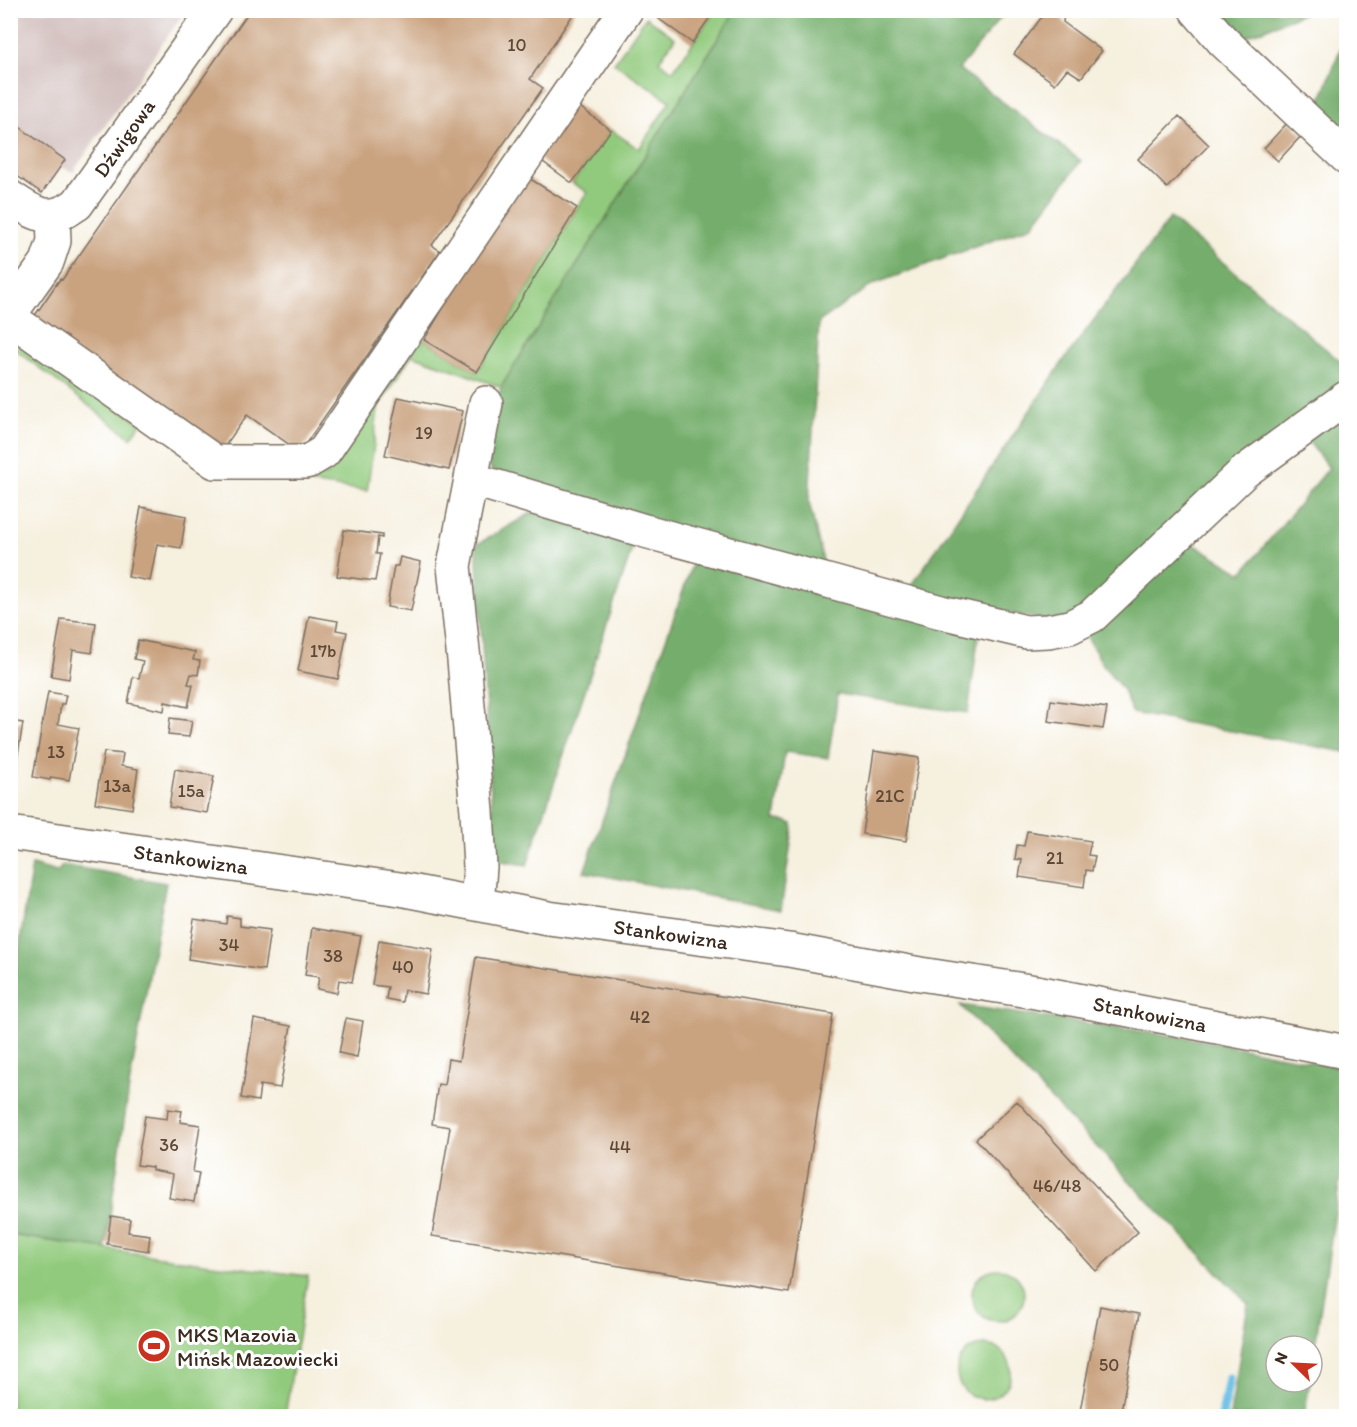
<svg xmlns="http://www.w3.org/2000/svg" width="1357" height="1427" font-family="Itim,sans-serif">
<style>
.industrial{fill:#d1bfbd}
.green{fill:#91ca7d;stroke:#667a4e;stroke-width:1.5}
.forest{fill:#74ae6c;stroke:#586c45;stroke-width:1.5}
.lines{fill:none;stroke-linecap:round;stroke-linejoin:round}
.stream{stroke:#69bfe6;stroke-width:9}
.building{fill:#c9a27f}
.minor-casing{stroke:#7c6f62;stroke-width:36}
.minor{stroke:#fff;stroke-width:33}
.labels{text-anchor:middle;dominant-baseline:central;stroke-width:6;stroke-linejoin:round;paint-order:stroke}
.number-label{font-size:18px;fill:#5e4836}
.street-label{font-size:21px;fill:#3b2a1e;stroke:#fff}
.poi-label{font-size:21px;fill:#3b2a1e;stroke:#fff;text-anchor:start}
</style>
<rect width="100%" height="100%" fill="#fff"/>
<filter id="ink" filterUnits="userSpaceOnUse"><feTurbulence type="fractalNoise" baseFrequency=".0167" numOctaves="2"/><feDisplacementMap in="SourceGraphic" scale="12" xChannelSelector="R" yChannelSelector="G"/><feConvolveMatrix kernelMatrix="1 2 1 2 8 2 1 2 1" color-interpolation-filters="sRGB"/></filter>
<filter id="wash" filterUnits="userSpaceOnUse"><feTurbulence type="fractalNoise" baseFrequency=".008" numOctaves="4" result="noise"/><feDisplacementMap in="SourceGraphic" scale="24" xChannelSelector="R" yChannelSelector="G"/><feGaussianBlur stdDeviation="1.35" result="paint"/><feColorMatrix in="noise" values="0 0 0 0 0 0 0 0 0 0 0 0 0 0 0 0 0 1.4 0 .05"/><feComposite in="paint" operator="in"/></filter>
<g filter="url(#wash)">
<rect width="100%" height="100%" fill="#f6f0df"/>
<path class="industrial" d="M11 11H185L73 172 60 167 42 193 11 171Z"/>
<path class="green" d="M715 11H735L501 387 412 355 378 407 374 444 367 491 209 470 210 468 327 475 421 338 477 372 587 192 572 183 611 130 639 149 670 101 614 63 646 17 675 38 659 61 673 71Z
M21 341 141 424 131 438 15 349Z
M10 1235 203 1263 308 1276 285 1416H11Z
M972 1295a26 26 0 1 1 52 0a26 26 0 1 1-52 0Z
M957 1372a27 27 0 1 1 54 0a27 27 0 1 1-54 0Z"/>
<path class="forest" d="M735 11H1006L959 69 1081 161 1032 226 874 284 819 322 809 502 826 573 491 470 485 443 501 387Z
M1204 11H1309L1235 41Z
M1346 45V145L1315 115 1341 47Z
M1170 218 1346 366V389L1063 623 906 594 1064 360Z
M1346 403V752L1132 713 1123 690 1103 665 1083 630 1185 539 1242 573 1329 468 1304 436Z
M533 512 635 540 527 865 495 860 476 545Z
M697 551 979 631 968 713 838 694 828 758 785 752 775 820 786 821 792 824 793 829 781 910 584 872Z
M32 865 57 872 63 865 166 883 130 1081 105 1249 11 1235V1000Z
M960 1005 1195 1039 1346 1068V1140L1312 1366V1346H1276V1382H1310L1304 1416H1230L1248 1304Z"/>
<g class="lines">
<path class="stream" d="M1222 1416 1229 1378"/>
</g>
<g id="blocks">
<path class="building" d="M250 10H576L530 79 543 88 432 245 440 251 300 452 247 415 220 453 31 321 60 279 62 280Z
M658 10H715L692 43 655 16Z
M1047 10H1058L1064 14 1063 22 1102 51 1081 78 1067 69 1055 84 1014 54Z
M573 102 611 130 572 183 535 156Z
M1179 116 1209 145 1167 188 1138 159Z
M10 120 65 160 42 193 10 171Z
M1289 121 1303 134 1278 161 1264 148Z
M524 175 577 208 477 372 424 340Z
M398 397 463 411 449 470 385 455Z
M141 507 186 516 181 548 157 544 150 581 128 577Z
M344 530 382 535V538L378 537 376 554H380L375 581 337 576Z
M400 557 421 562 411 611 387 607 394 566H398Z
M309 616 338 621 336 630 347 632 338 679 298 671Z
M61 619 96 623 92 653 73 650 69 679 51 676Z
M138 640 195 652 193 660 200 661 198 675 191 674 188 684 193 685 188 707 165 702 164 711 128 703 133 677 139 678 143 661 134 659Z
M48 692 66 695 64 704H61L58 724 79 728 69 780 51 777 50 780 33 777Z
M1051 700 1107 708 1103 729 1048 721Z
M170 718 192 721 189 737 168 735Z
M10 721 23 723 14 778H10Z
M874 751 919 758 906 841 862 834Z
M104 752 123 754 121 766 138 769 132 809 95 803Z
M175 769 214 776 207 813 169 807Z
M1027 831 1091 841 1088 855 1095 856 1092 871 1086 870 1084 887 1019 877 1022 860 1015 859 1017 845 1024 846Z
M227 916 240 918V926L270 930 264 970 188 959 194 919 226 924Z
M312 928 361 936 352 982 339 980 337 993 317 989 319 977 305 975Z
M379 940 433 949 426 994 404 990 402 1002 386 999 388 987 372 985Z
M476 957 833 1014 789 1293 432 1236 450 1127 432 1124 438 1084 444 1085 448 1059 459 1061Z
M346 1018 363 1021 357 1057 339 1053Z
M254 1019 291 1026 280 1088 260 1085 258 1101 241 1098Z
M1017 1101 1138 1232 1096 1271 976 1139Z
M168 1109 182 1111 180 1122 200 1125 193 1172 199 1173 194 1202 169 1198 173 1174 152 1170V1167L137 1165 145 1116 167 1119Z
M111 1216 130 1219 128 1232 150 1235 148 1251 107 1244Z
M1100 1306 1139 1314 1120 1416H1079Z"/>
</g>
</g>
<g filter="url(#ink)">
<use href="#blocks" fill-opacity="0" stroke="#7c6f62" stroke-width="1.5"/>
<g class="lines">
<defs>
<path id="minor" d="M1196 10 1223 41 1346 157
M10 197C36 215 50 224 77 204L215 10
M10 314 47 262 54 241 53 217
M10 318 215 462H305L309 461 324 452 626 10
M471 479 486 403
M10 833 400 889 548 918 789 950 920 974 1036 992 1346 1052
M477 904 480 867 477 811 464 660 454 566 471 479 645 531 941 612 1026 632 1048 631 1070 627 1092 616 1244 472 1346 398"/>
</defs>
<use href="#minor" class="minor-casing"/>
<use href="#minor" class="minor"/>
</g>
</g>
<defs>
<symbol id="stadium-disc" viewBox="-11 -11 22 22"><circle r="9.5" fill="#c8321e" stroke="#fff"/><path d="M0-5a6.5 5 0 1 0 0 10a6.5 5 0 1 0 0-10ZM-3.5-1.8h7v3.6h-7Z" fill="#fff"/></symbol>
</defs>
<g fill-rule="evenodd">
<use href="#stadium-disc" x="135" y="1327" width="38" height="38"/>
</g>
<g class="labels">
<g class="number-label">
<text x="517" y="45">10</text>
<text x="424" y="433">19</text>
<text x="323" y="651">17b</text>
<text x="56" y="752">13</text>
<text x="117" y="786">13a</text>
<text x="191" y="791">15a</text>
<text x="890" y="796">21C</text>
<text x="1055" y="858">21</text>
<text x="229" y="945">34</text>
<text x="333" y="956">38</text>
<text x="403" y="967">40</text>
<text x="640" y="1017">42</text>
<text x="169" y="1145">36</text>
<text x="620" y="1147">44</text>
<text x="1057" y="1186">46/48</text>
<text x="1109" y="1365">50</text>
</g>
<g class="street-label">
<text transform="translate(124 138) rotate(-55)">Dźwigowa</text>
<text transform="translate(191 859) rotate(8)">Stankowizna</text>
<text transform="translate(671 934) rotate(8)">Stankowizna</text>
<text transform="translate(1150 1014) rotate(11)">Stankowizna</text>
</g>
<g class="poi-label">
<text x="177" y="1334">MKS Mazovia<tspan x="177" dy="24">Mińsk Mazowiecki</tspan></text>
</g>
</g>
<rect width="1357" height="1427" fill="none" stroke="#fff" stroke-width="36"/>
<g transform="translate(1294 1364) rotate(294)"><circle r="28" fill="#ffffff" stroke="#b1aaa5" stroke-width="1.5"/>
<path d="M0-4.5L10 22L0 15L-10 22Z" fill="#c8321e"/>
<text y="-9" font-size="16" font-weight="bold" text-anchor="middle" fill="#3b2a1e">N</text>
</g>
</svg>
